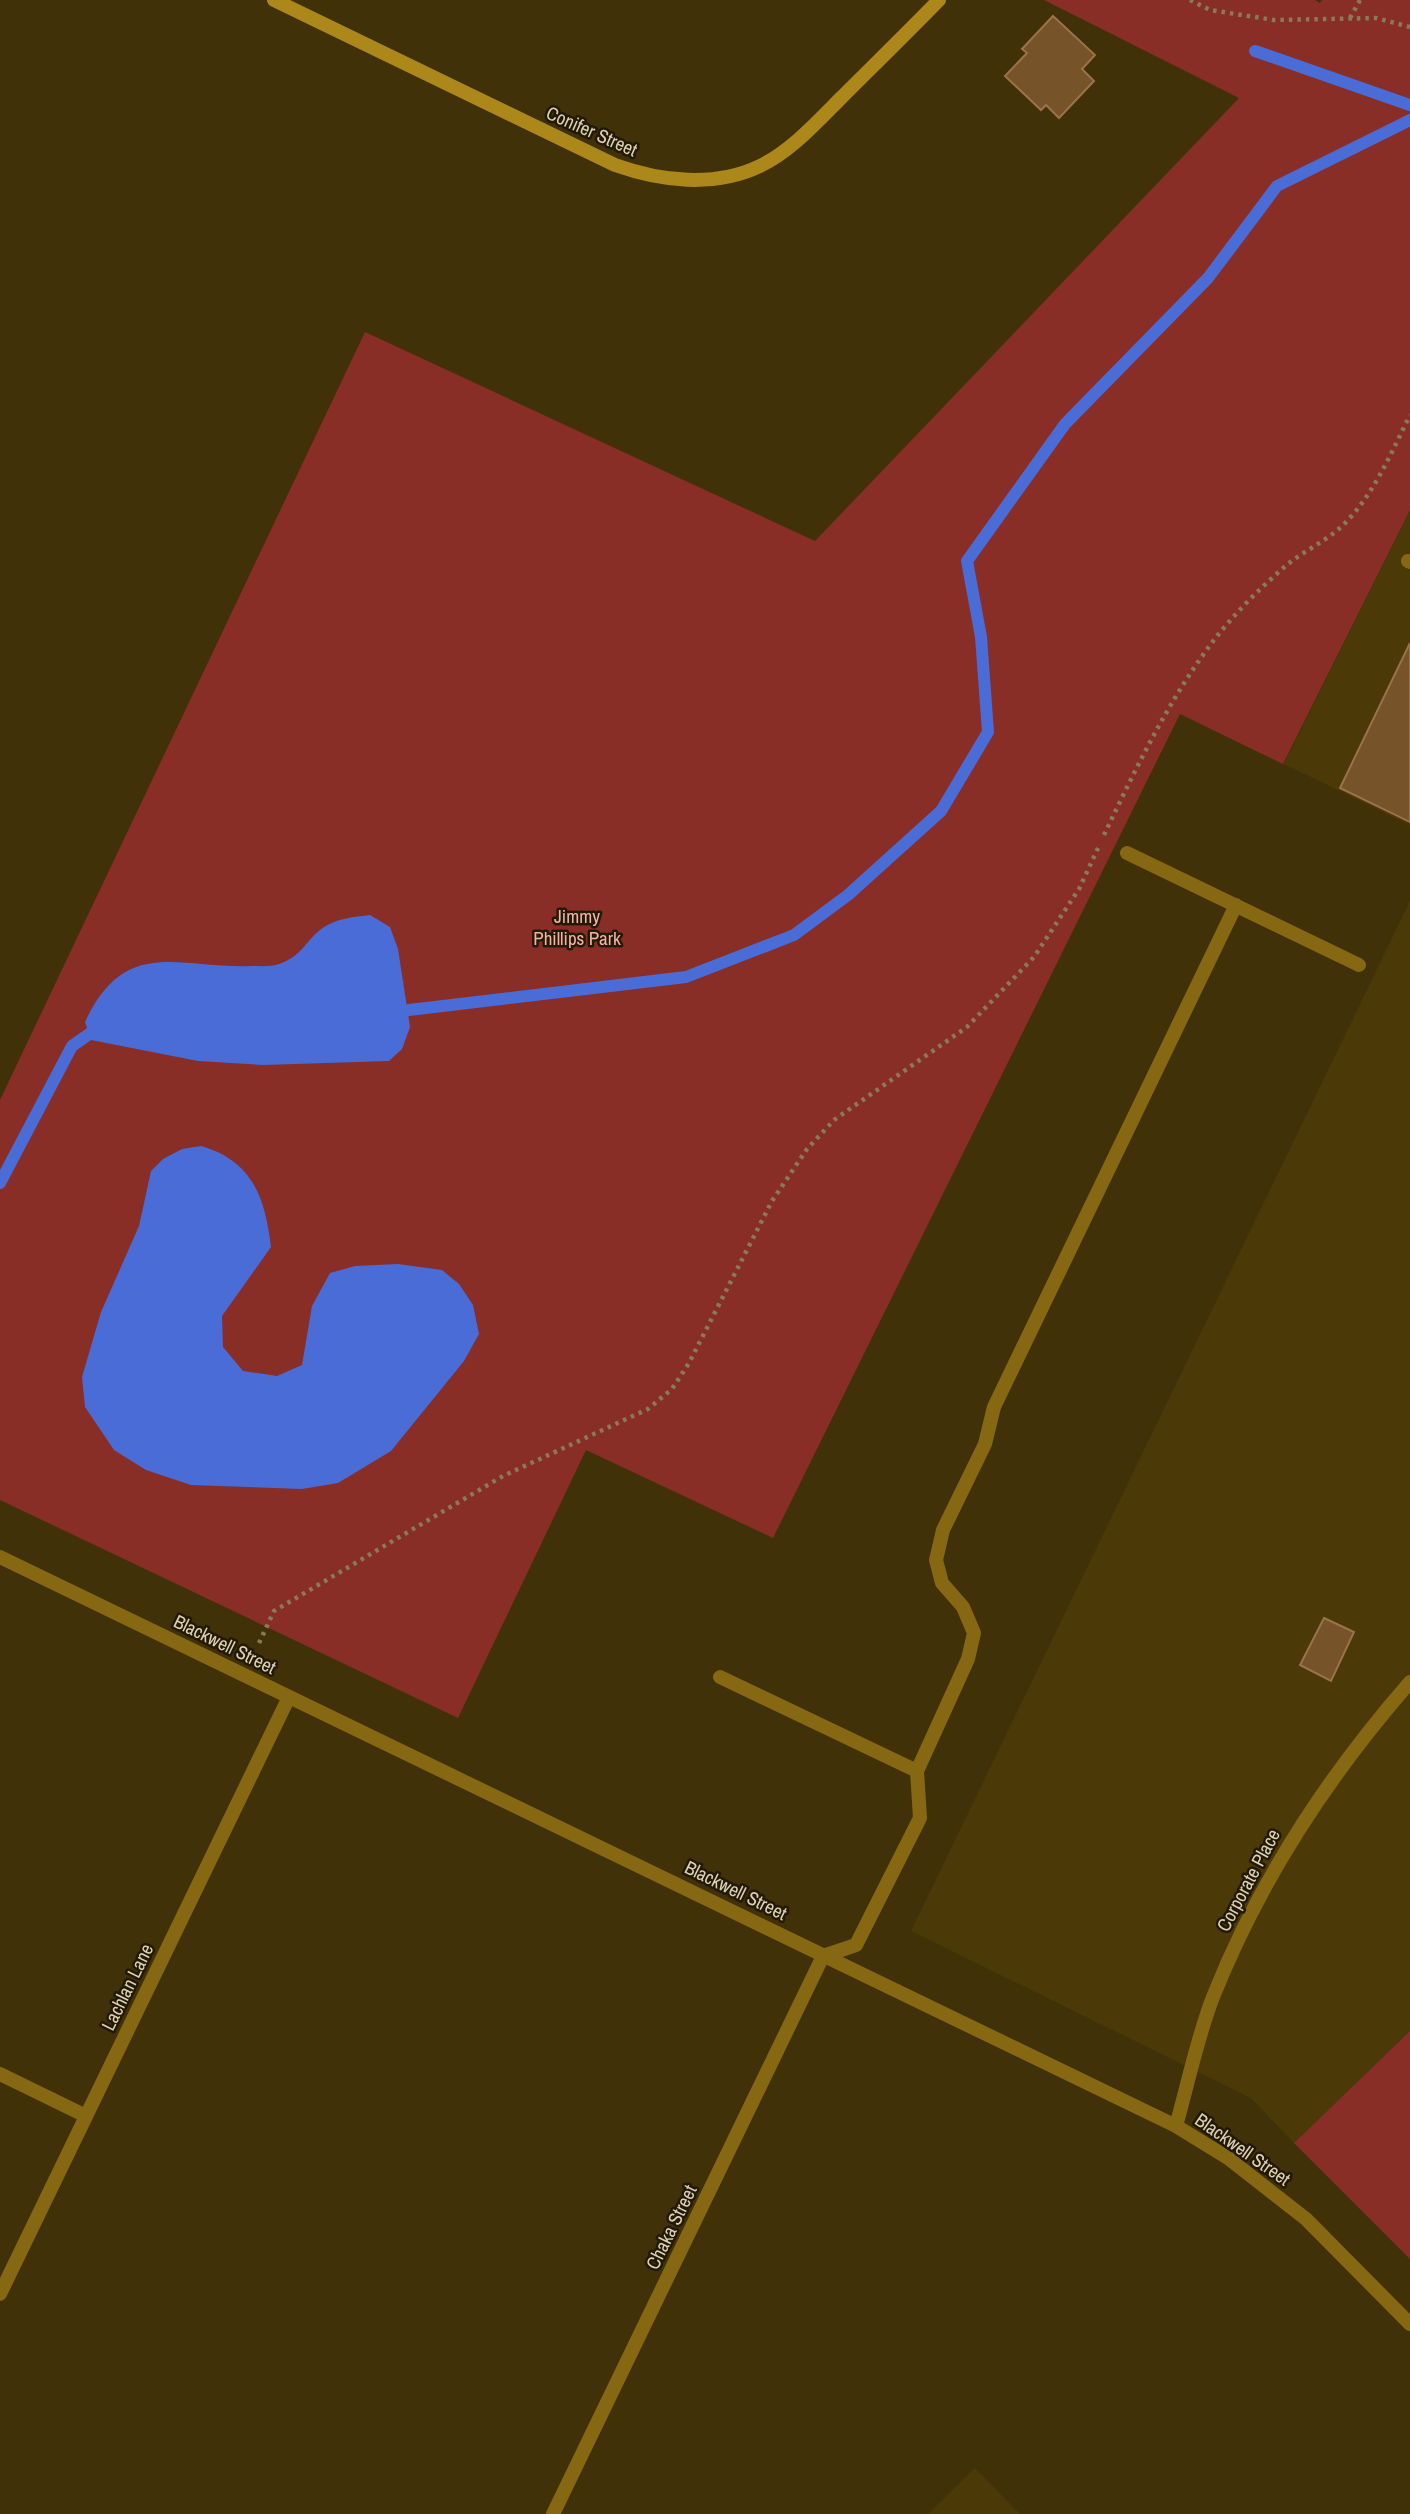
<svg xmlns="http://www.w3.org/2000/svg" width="1410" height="2514" font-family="'Archivo Narrow',sans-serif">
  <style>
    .built { fill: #4b3a08 }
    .green { fill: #892d27 }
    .water { fill: #4a6cd7 }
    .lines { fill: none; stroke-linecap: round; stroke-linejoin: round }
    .stream { stroke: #4a6cd7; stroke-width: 12 }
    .building { fill: #77532a; stroke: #9a734a; stroke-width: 2 }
    .path { stroke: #897b58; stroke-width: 4.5; stroke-dasharray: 3.5 5; stroke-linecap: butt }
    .lane { stroke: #866812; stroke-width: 14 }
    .street { stroke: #866812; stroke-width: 14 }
    .secondary { stroke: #ac8719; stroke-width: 14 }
    .labels { text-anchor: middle; stroke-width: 5; stroke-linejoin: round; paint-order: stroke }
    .street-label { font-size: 19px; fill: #dcd1b6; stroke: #231a05 }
    .park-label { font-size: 19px; fill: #f4b1a8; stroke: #231a05 }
  </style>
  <rect width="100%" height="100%" fill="#413108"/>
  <path class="built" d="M1410 510V825L1284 764Z
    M1410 901V2031L1294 2143 1251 2098 911 1931Z
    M975 2468 1020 2514H928Z"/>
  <path class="green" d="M1044 0H1315L1320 3 1322 0H1410V510L1283 764 1180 714 773 1538 586 1450 458 1718 0 1500V1100L365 332 815 541 1239 98Z
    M1410 2031V2259L1294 2143Z"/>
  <path class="water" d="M370 915 390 927 398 949 410 1027 402 1049 389 1061 263 1065 198 1061 91 1040 85 1022C125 935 180 969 252 966 260 966 271 967 279 964 303 956 307 938 324 927 339 918 353 917 370 915Z
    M201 1146C253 1161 265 1198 271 1247L222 1316 223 1347 243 1371 277 1376 302 1365 312 1306 330 1273 355 1266 398 1264 442 1270 459 1284 473 1305 479 1334 464 1361 391 1451 338 1483 302 1489 191 1485 146 1470 114 1450 85 1407 82 1377 101 1312 139 1226 151 1171 163 1159 182 1149Z"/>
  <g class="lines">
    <path class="stream" d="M1255 51 1410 105
      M392 1012 686 977 794 935 848 895 941 811 988 732 981 637 967 561 1065 424 1208 278 1277 186 1410 120
      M0 1183 72 1046 102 1025"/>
  </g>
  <path class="building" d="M1053 16 1095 55 1082 69 1094 81 1059 118 1046 105 1041 110 1005 76 1027 53 1022 49Z
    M1410 643V822L1340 788Z
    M1324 1618 1354 1632 1331 1681 1300 1665Z"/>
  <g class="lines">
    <path class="path" d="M1190 0 1210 10 1274 20 1376 18 1410 27
      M1350 18 1360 0
      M1104 835C1136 768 1169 699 1214 640 1235 613 1262 586 1288 564 1308 548 1331 539 1348 520 1376 490 1392 451 1410 415
      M259 1643 274 1611 503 1476 648 1409 672 1389 689 1363 772 1201 807 1149 834 1120 967 1027 1034 957 1079 889 1099 846"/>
    <path class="lane" d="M1408 561 1410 562
      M1127 853 1359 965
      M720 1677 917 1771
      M823 1956 856 1945 920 1818 917 1771 968 1659 974 1633 963 1607 942 1583 936 1560 943 1530 985 1444 994 1407 1236 905"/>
    <path class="street" d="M0 1557 1176 2126 1228 2158 1306 2219 1410 2324
      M0 2074 86 2116
      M1176 2126C1188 2084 1197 2038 1213 1997 1260 1879 1327 1777 1410 1682
      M0 2294 289 1697
      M553 2514 823 1956"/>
    <path class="secondary" d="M274 0 615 165C660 181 714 188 760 166 791 151 817 122 841 98 874 65 907 33 939 0"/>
  </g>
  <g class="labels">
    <g class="street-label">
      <text transform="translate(592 131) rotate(24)" y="7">Conifer Street</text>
      <text transform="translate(225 1644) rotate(26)" y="7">Blackwell Street</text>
      <text transform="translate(1248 1880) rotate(-62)" y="7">Corporate Place</text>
      <text transform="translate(736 1890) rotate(26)" y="7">Blackwell Street</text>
      <text transform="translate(127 1987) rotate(-64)" y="7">Lachlan Lane</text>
      <text transform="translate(1243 2149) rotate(35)" y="7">Blackwell Street</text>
      <text transform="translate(671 2227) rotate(-64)" y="7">Chaka Street</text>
    </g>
    <g class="park-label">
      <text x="577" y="923">Jimmy<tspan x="577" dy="22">Phillips Park</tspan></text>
    </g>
  </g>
</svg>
